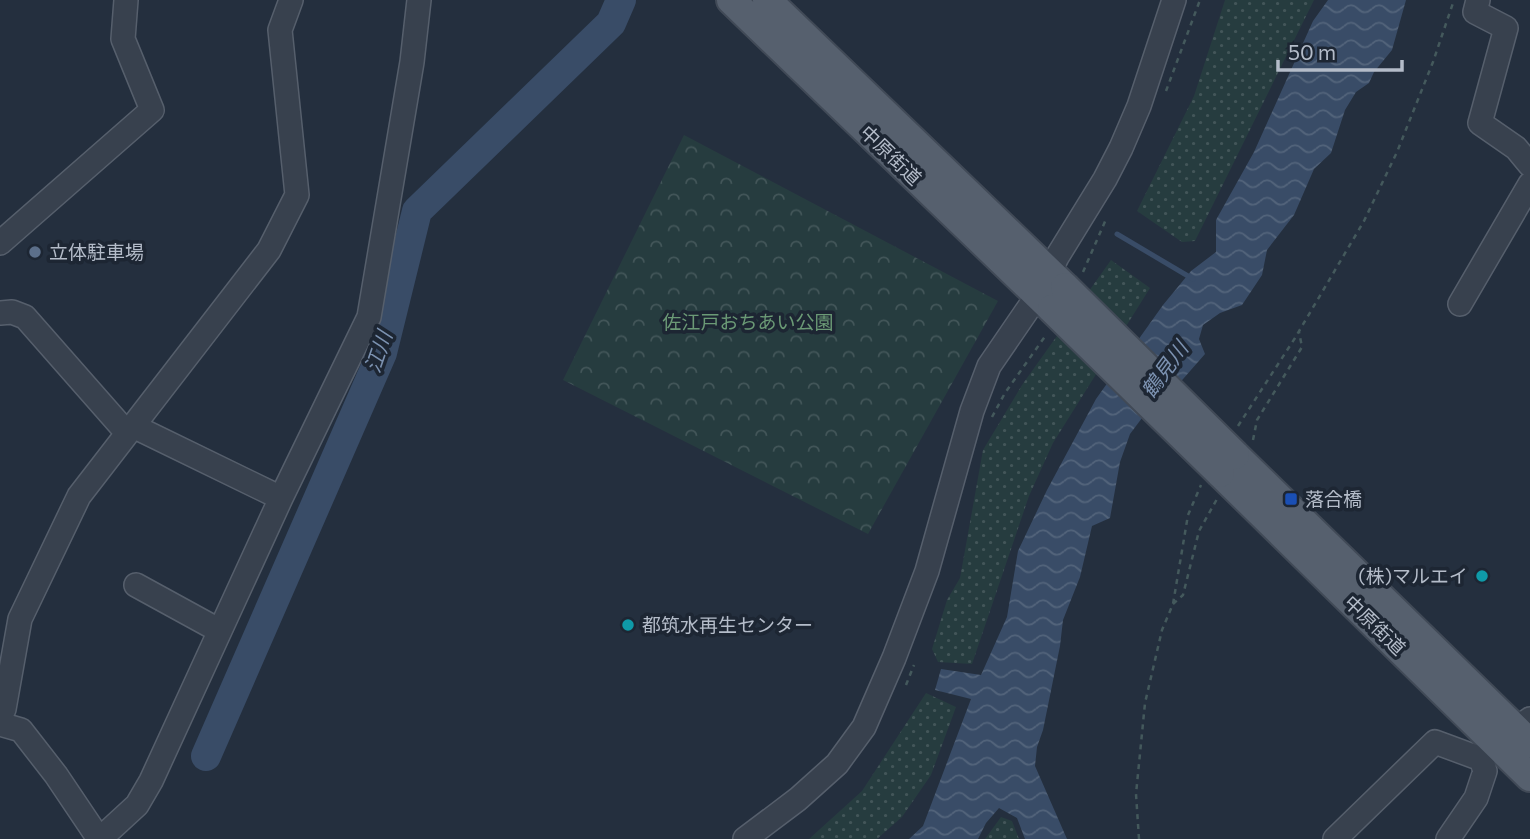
<svg xmlns="http://www.w3.org/2000/svg" width="1530" height="839" font-family="Commissioner,'Noto Sans JP',sans-serif">
  <style>
    .grass { fill: url(#grass-dots) }
    .forest { fill: url(#forest-crowns) }
    .water { fill: url(#water-waves) }
    .lines { fill: none; stroke-linecap: round; stroke-linejoin: round }
    .stream { stroke: #394c67; stroke-width: 5 }
    .river { stroke: #394c67; stroke-width: 30 }
    .minor-casing { stroke: #565f6c; stroke-width: 26 }
    .major-casing { stroke: #414a57; stroke-width: 32 }
    .path { stroke: #44595c; stroke-width: 2.5; stroke-dasharray: 5 5; stroke-linecap: butt }
    .minor { stroke: #38414e; stroke-width: 23 }
    .major { stroke: #56606e; stroke-width: 28 }
    .major-bridge-casing { stroke: #414a57; stroke-width: 32; stroke-linecap: butt }
    .major-bridge { stroke: #56606e; stroke-width: 28 }
    .service-dot { fill: #5c6f8a; stroke: #1d2633; stroke-width: 2.5 }
    .transit-dot { fill: #1a4fb4; stroke: #1d2633; stroke-width: 2.5 }
    .culture-dot { fill: #0f9aa8; stroke: #1d2633; stroke-width: 2.5 }
    .labels { text-anchor: middle; stroke-width: 7; stroke-linejoin: round; paint-order: stroke }
    .street-label { font-size: 19px; fill: #b4bcc9; stroke: #1d2633 }
    .poi-label { font-size: 19px; fill: #b4bcc9; stroke: #1d2633; text-anchor: start }
    .park-label { font-size: 19px; fill: #6b9a76; stroke: #1d2633 }
    .water-label { font-size: 21px; font-style: italic; fill: #7c92b1; stroke: #1d2633 }
  </style>
  <defs>
    <pattern id="grass-dots" width="8" height="8" patternUnits="userSpaceOnUse" patternTransform="scale(1.75)"><rect width="8" height="8" fill="#263c3f"/><path d="M2 2h.1M6 6h.1" fill="none" stroke="#435659" stroke-width="1.8" stroke-linecap="round"/></pattern>
    <pattern id="forest-crowns" width="20" height="18" patternUnits="userSpaceOnUse" patternTransform="scale(1.75)"><rect width="20" height="18" fill="#263c3f"/><path d="M2 6a3 3 0 1 1 6 0M12 15a3 3 0 1 1 6 0" fill="none" stroke="#435659"/></pattern>
    <pattern id="water-waves" width="16" height="10" patternUnits="userSpaceOnUse" patternTransform="scale(1.75)"><rect width="16" height="10" fill="#394c67"/><path d="M0 5q4-4 8 0t8 0" fill="none" stroke="#53647b"/></pattern>
  </defs>
  <rect width="100%" height="100%" fill="#242f3e"/>
  <path class="grass" d="M1225 0H1314L1195 241 1182 242 1137 211 1194 96Z
    M1111 260 1150 288 1053 443 1029 496 972 664 938 662 932 649 947 600 960 578 983 450 1022 385Z
    M926 693 956 707 931 775 902 817 877 839H809L862 791Z
    M1001 817 1012 821 1019 839H985Z"/>
  <path class="forest" d="M684 135 998 301 868 534 563 380Z"/>
  <path class="water" d="M1328 0H1406L1392 50 1374 72 1369 83 1356 92 1345 110 1331 153 1314 169 1294 215 1267 250 1262 275 1242 305 1220 313 1203 325 1199 339 1205 354 1162 403 1142 418 1130 434 1120 462 1110 518 1092 526 1080 577 1063 620 1060 646 1043 730 1037 747 1035 766 1067 839H1025L1017 818 999 808 986 823 978 839H909L923 826 971 699 935 690 941 669 981 675 1007 617 1018 551 1047 490 1096 399 1163 305 1191 271 1216 252V220L1254 152 1313 21Z"/>
  <g class="lines">
    <path class="stream" d="M1117 234 1193 279"/>
    <path class="river" d="M206 756 382 353 417 211 611 23 621 0"/>
    <defs>
      <path id="minor" d="M1478 0 1475 12 1506 28 1480 123 1516 148 1530 165
        M0 243 152 110 123 39 126 0
        M1460 304 1530 184
        M0 313 12 312 25 317 127 433
        M133 426 281 498
        M136 585 220 631
        M0 717 4 709 20 619 79 496 269 250 297 195 280 30 291 0
        M0 724 21 730 56 775 99 839
        M100 839 137 805 151 781 281 498 369 317 412 62 419 0
        M745 839 798 799 837 764 864 727 894 658 927 571 972 411 989 366 1037 296 1057 257 1105 179 1121 148 1139 106 1174 0
        M1335 839 1435 742 1481 759
        M1448 839 1476 798 1485 771 1481 759 1495 744 1530 719"/>
      <path id="major" d="M731 0 1052 309
        M767 0 1065 287
        M1235 455 1530 743
        M1220 473 1530 777"/>
    </defs>
    <use href="#minor" class="minor-casing"/>
    <use href="#major" class="major-casing"/>
    <path class="path" d="M1166 91 1200 0
      M1083 272 1107 217
      M992 417 1005 393 1046 335
      M1238 426 1295 338 1364 221 1397 152 1433 62 1454 0
      M1253 440 1257 420 1302 347 1299 332
      M1173 604 1183 595 1199 531 1217 499
      M906 685 914 665
      M1139 839 1136 794 1145 703 1162 630 1173 604 1188 515 1201 485"/>
    <use href="#minor" class="minor"/>
    <use href="#major" class="major"/>
    <defs>
      <path id="major-bridge" d="M1065 287 1235 455
        M1052 309 1220 473"/>
    </defs>
    <use href="#major-bridge" class="major-bridge-casing"/>
    <use href="#major-bridge" class="major-bridge"/>
  </g>
  <circle class="service-dot" cx="35" cy="252" r="7"/>
  <rect class="transit-dot" x="1284" y="492" width="14" height="14" rx="3.5"/>
  <g class="culture-dot">
    <circle cx="1482" cy="576" r="7"/>
    <circle cx="628" cy="625" r="7"/>
  </g>
  <g class="labels">
    <g class="street-label">
      <text transform="translate(891 155) rotate(44)" y="7">中原街道</text>
      <text transform="translate(1375 625) rotate(44)" y="7">中原街道</text>
    </g>
    <g class="poi-label">
      <text x="49" y="259">立体駐車場</text>
      <text x="1305" y="506">落合橋</text>
      <text x="1468" y="583" text-anchor="end">(株)マルエイ</text>
      <text x="642" y="632">都筑水再生センター</text>
    </g>
    <g class="park-label">
      <text x="748" y="329">佐江戸おちあい公園</text>
    </g>
    <g class="water-label">
      <text transform="translate(379 352) rotate(-71)" y="7">江川</text>
      <text transform="translate(1165 370) rotate(-54)" y="7">鶴見川</text>
    </g>
  </g>
  <path d="M1278 60v10h124v-10" fill="none" stroke="#b4bcc9" stroke-width="3.5"/>
  <text x="1288" y="60" font-size="21" fill="#b4bcc9" stroke="#1d2633" stroke-width="5" paint-order="stroke">50 m</text>
</svg>
